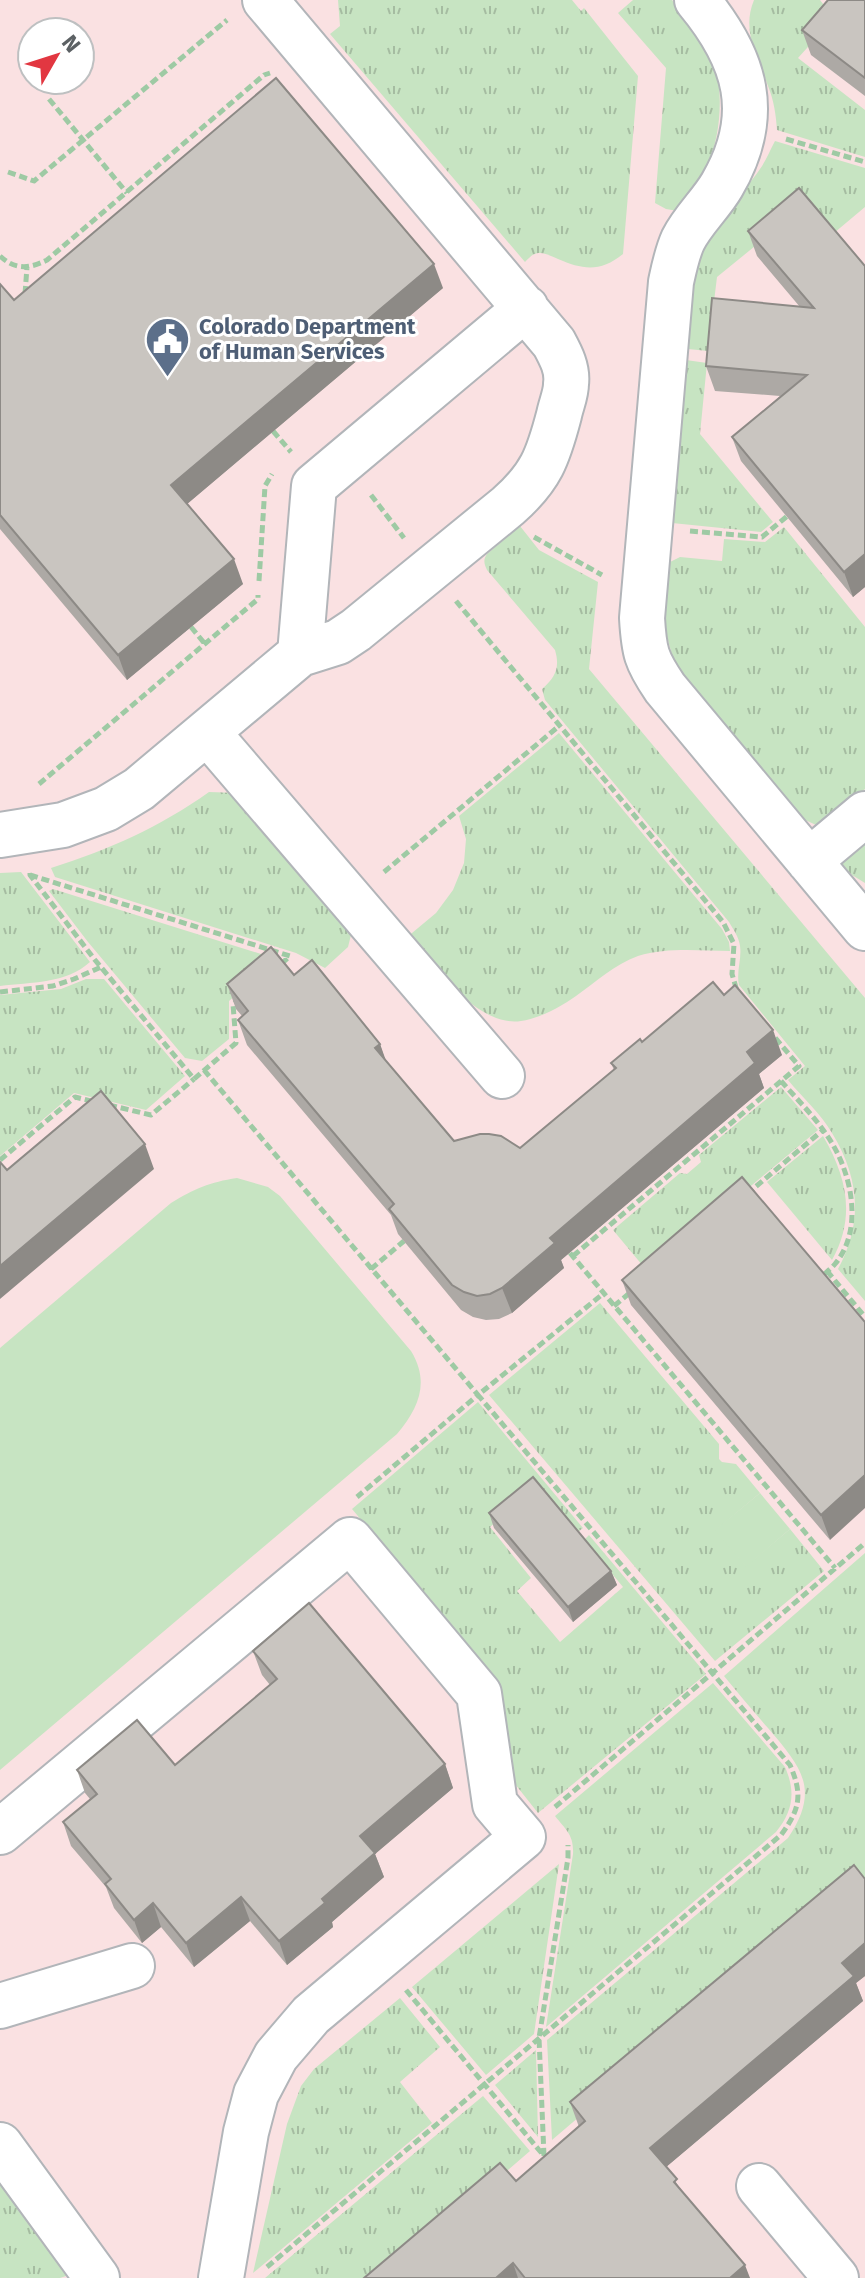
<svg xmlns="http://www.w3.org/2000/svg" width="865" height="2278" font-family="'Fira Sans',sans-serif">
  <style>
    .medical { fill: #fae1e2; fill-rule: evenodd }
    .grass { fill: url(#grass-tufts) }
    .green { fill: #c7e4c2 }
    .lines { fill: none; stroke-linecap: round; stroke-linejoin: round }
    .minor-casing { stroke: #b2b5b9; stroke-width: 48 }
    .path { stroke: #9ecaa4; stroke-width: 5; stroke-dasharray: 8 4; stroke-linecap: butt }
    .minor { stroke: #fff; stroke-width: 44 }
    .wall { fill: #ada9a5 }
    .shaded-wall { fill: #8d8a86 }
    .building { fill: #c9c5c0; stroke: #8d8a86; stroke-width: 2 }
    .labels { text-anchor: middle; stroke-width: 6; stroke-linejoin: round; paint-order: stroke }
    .service-label { font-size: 22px; font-weight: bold; fill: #4e5e75; stroke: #fff; text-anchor: start }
  </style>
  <defs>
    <pattern id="grass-tufts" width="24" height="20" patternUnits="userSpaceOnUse" patternTransform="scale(2)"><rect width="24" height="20" fill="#c7e4c2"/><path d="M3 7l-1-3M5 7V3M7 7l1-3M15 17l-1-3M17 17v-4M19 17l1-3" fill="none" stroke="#a5bca1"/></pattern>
  </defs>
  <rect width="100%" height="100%" fill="#eeeae4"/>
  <path class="medical" d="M0 0H865V2278H0ZM32 32H80V80H32Z"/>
  <path class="grass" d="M338 0H572L581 11 584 8 638 76 623 254C601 272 583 270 558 259 553 257 546 253 540 253 534 252 529 258 525 262L330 34 340 26Z
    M633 0H672C685 16 700 31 709 49 725 80 722 133 708 164 700 180 689 195 678 211L666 209 655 203 666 68 618 13Z
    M754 0H820L834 18 798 58 865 110V157L777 130C776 115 774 101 768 86 758 57 741 31 754 0Z
    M775 141 865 168V207L834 233 808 203 717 277 708 351 688 349C690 321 688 289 696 262 706 228 740 198 760 169 766 161 770 150 775 141Z
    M686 360 707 363 700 434 773 522 761 532 672 523Z
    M520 526 539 550 598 582 589 669 865 998V1301L838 1269C863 1223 860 1179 832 1133 821 1114 802 1097 788 1080L805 1066 739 985C736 972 742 959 740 946 739 937 733 929 729 922L545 700 542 689C556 677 560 667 555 650L487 570C484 563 483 560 487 554Z
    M784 527 865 627V789L826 821 816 825 801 818 675 666 665 629 668 569 670 562 680 557 722 561 724 539 765 542Z
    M559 733 722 929 729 942 730 951C700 951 668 947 638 956 615 964 596 982 576 996 560 1007 541 1018 521 1021 479 1028 432 965 406 938L436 913 453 890 464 863 466 839 459 816Z
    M209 792 239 793 353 927 348 947 325 968 296 953 55 877 51 868C108 850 160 827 209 792Z
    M865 834V883L852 875 837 858Z
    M21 872 90 962C66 984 31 982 0 986V873Z
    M53 889 277 959 229 1001V1039L202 1061 185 1058 88 942 49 891Z
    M86 979H104L185 1076 146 1110 74 1093 0 1156V995L61 989Z
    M781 1087 818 1130 648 1272 613 1230 680 1173 687 1174 701 1162 699 1155Z
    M823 1136C847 1177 856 1217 832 1260L767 1182Z
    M600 1303 719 1444V1459L722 1462 736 1464 760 1493 716 1530 746 1566 790 1529 824 1571 715 1661 489 1395Z
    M478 1402 583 1528 578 1532 540 1485 490 1527 531 1578 517 1591 560 1642 623 1587 584 1540 589 1535 706 1674 538 1813 515 1784 498 1683 352 1509Z
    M865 1553V1882L860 1877 552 2140 547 2040 788 1838C821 1789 801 1767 768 1728 753 1711 738 1693 724 1676Z
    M713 1683 785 1767C796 1792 793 1811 776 1832L546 2027 573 1854C574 1835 566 1830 555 1816Z
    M559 1864 534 2034 486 2075 412 1987Z
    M400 1998 440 2047 400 2082 432 2123 253 2273 287 2124 301 2086 314 2069Z
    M536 2050 538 2137 495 2085Z
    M483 2096 530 2151 383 2278H265Z
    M0 2181 69 2275 60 2278H0Z"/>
  <path class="green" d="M237 1178 268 1187 280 1196 411 1351C430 1382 419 1408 397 1434L0 1770V1348L171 1203C194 1189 210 1182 237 1178Z
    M760 1493 790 1529 746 1567 715 1530Z"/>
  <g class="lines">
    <defs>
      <path id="minor" d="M697 0C746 59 763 115 722 185 711 204 693 220 683 240 677 253 674 268 671 282L642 618C644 652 646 660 665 688L865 928
        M300 654 314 486 526 308
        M207 732 502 1076
        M0 835 63 825 106 809 139 789 300 654 338 642 356 630 508 506C541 477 548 457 559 415 561 405 566 394 566 384 568 369 561 356 554 343L265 0
        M809 861 865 814
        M0 1832 350 1540 479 1694 495 1804 523 1837 311 2015 276 2056 256 2094 246 2132 221 2278
        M0 2006 132 1966
        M0 2145 97 2278
        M759 2186 836 2278"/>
    </defs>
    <use href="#minor" class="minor-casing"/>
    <path class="path" d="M49 99 127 193
      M786 139 865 162
      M8 172 34 181 227 20
      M0 256C15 270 29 269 47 260L264 75 270 73
      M25 294 27 267
      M273 431 291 452
      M371 495 404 538
      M690 531 762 537 791 513
      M534 537 602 575
      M259 581 265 486 272 474
      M456 601 723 922 734 944 732 974 737 991
      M191 627 205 644
      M39 784 258 599V595
      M384 872 559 726
      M30 873V875L95 960 194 1079 236 1043 233 1004 239 999
      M30 875 290 956 280 965
      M0 992 53 986 74 979 101 967
      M204 1070 478 1395 357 1497
      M781 1081C796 1098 813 1115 826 1134 851 1169 865 1228 835 1264 831 1269 825 1273 821 1277
      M109 1105 151 1115 194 1079
      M0 1160 75 1097 95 1102
      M747 1194 823 1130
      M570 1253 835 1568
      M573 1256 799 1066 771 1033
      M371 1269 404 1241
      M827 1271 865 1317
      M614 1306 632 1291
      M555 1807 865 1543
      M406 1990 544 2156 539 2038 568 1858V1845
      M267 2267 781 1835C800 1809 803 1795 790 1765L478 1395 604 1293"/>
    <use href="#minor" class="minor"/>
  </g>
  <path class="wall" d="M865 0V96L811 55 802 30Z
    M748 231 865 266V587L853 597 741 461 732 437 780 396 715 391 706 366 800 307 757 256Z
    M0 284 14 300 443 288 187 504 243 584 127 680 0 529Z
    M294 975 380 1044 385 1060 454 1141 520 1148 614 1070 611 1063 642 1042 724 995 782 1055 759 1074 764 1088 561 1260 564 1268 512 1313 499 1319 486 1320 473 1317 461 1310 398 1234 391 1215 247 1045 238 1020 242 1016 236 1009 227 984Z
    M742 1177 830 1540 631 1305 622 1280Z
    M489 1513 611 1571 617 1585 573 1622 494 1528Z
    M253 1651 445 1764 453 1788 375 1854 384 1877 332 1922 333 1927 287 1965 250 1921 194 1967 161 1927 142 1943 114 1908 106 1887 71 1846 63 1822 90 1799 85 1793 77 1770 175 1765 270 1685 262 1675Z
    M865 1879V1976L856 1983 863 2001 666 2167 681 2190 750 2278H364L516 2181 579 2127 570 2102Z"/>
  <path class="shaded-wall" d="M434 264 443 288 180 510 171 485Z
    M865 554V587L853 597 844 572Z
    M234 559 243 584 127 680 118 655Z
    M773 1030 782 1055 759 1074 764 1088 561 1260 564 1268 512 1313 502 1288 550 1238 747 1052Z
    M380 1044 389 1069 375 1048Z
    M145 1144 154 1169 0 1299V1266Z
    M865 1475V1508L830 1540 821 1515Z
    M611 1571 617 1585 573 1622 568 1607Z
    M445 1764 453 1788 375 1854 384 1877 332 1922 333 1927 287 1965 279 1941 322 1899 360 1836Z
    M241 1897 250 1921 194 1967 186 1943Z
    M153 1903 161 1927 142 1943 134 1920Z
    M865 1943V1976L856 1983 863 2001 659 2173 650 2148 842 1963Z
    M513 2263 518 2278H496Z
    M745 2265 750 2278H730Z"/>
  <path class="building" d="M828 0H865V78L802 30Z
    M276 78 434 264 171 485 234 559 118 655 0 515V284L14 300Z
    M799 188 865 266V554L844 572 732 437 807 375 706 366 712 298 814 308 748 231Z
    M271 947 294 975 312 960 380 1044 375 1048 454 1141 480 1134H489L501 1136 520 1148 616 1068 611 1063 640 1039 642 1042 713 982 724 995 735 985 773 1030 747 1052 755 1063 550 1238 555 1243 502 1288 490 1294 477 1296 464 1292 452 1285 389 1209 394 1204 238 1020 248 1011 227 984Z
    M101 1091 145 1144 0 1266V1162L7 1170Z
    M742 1177 865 1322V1475L821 1515 622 1280Z
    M533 1477 611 1571 568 1607 489 1513Z
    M309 1603 445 1764 360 1836 375 1853 322 1899 325 1903 279 1941 241 1897 186 1943 153 1903 134 1920 105 1884 111 1879 63 1822 97 1794 77 1770 137 1720 175 1765 277 1679 253 1651Z
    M854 1865 865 1879V1943L842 1963 854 1976 650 2148 677 2179 674 2182 745 2265 730 2278H525L513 2263 496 2278H364L500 2163 516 2181 585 2121 570 2102Z"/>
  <defs>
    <symbol id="civic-pin" viewBox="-11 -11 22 30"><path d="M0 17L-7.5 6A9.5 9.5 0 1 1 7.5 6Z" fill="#5c6f8a" stroke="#fff"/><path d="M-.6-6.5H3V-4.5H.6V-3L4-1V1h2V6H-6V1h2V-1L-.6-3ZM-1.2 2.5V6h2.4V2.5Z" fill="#fff"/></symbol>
  </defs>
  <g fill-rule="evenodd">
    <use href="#civic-pin" x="142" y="314" width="51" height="69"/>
  </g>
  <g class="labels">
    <g class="service-label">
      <text x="199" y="334">Colorado Department<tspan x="199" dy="25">of Human Services</tspan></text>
    </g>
  </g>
  <g transform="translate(56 56) rotate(51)"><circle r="38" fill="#ffffff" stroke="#bec0c1" stroke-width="2"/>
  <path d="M0-6L14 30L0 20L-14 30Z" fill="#e23741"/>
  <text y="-12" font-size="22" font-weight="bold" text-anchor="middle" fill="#5c6164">N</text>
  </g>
</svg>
